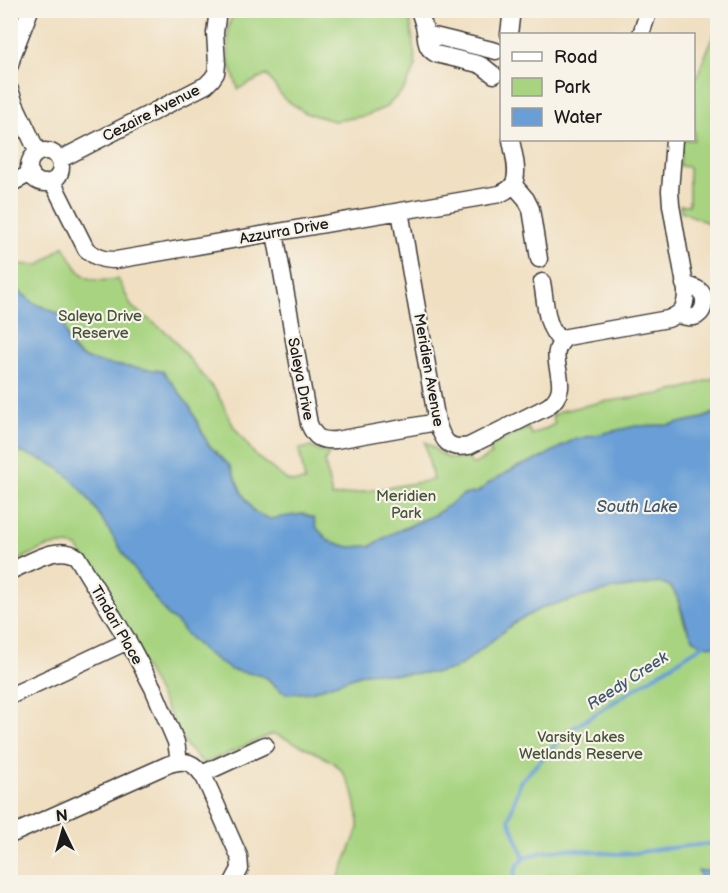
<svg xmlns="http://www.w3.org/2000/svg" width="728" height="893" font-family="'Balsamiq Sans',sans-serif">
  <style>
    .green { fill: #a8d481; stroke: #62784e; stroke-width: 1.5 }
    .water { fill: #699fd6; stroke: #425e79; stroke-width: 1.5 }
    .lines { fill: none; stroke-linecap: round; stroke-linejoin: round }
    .stream { stroke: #699fd6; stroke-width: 4 }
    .minor-casing { stroke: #3c3935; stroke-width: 19 }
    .minor { stroke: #fff; stroke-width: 16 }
    .labels { text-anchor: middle; stroke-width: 4.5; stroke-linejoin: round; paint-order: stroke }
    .street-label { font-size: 15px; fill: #1c1c1c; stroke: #f7f3e8 }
    .park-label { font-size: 15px; fill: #46533a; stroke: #f7f3e8 }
    .water-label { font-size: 16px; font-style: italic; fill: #3f5770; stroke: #f7f3e8 }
  </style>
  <rect width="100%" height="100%" fill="#f7f3e8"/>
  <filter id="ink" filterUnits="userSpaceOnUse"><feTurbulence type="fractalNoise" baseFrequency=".0167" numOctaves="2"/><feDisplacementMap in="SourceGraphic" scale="12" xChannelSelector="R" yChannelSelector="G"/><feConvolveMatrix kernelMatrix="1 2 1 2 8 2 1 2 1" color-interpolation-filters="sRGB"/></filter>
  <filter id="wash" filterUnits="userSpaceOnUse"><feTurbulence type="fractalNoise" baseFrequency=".008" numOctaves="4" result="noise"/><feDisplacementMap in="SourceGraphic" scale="24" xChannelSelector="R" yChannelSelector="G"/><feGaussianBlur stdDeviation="1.35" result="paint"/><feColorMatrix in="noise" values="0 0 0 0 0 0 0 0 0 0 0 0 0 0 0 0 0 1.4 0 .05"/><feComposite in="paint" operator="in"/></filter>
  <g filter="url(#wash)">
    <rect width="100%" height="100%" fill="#f0dfc1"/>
    <path class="green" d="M401 10 405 19H410L416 66 404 89 386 107 365 116 334 121 306 113 283 98 267 75 238 89 229 61 228 29 233 11Z
      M717 27V227L681 211 680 205H689V167L680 166 682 140H694V83Z
      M64 246C80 274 82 285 118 279L132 307 170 335 217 393 234 427 256 456 287 480 293 482 305 481 299 449 311 447 322 452 332 451 326 458 325 463 332 497 433 480 425 442C443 452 443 464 468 457L472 465 492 455 488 447 528 428 532 435 555 424 552 416 561 411 602 402 660 394 685 388 717 377V412L703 418 669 425 636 426 573 440 541 458 517 467 490 482 478 492 463 495 436 514 391 534 371 546 349 547 329 541 303 514 270 519 254 512 242 493 230 466 208 444 190 407 79 355C66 341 64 334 64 316L34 303 18 290 11 291V264L40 265Z
      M11 449C26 455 44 458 58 468 88 488 104 523 123 553 138 575 153 596 169 617L177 622 184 632 205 652 231 670 259 675 267 678 274 686 311 692 365 673 376 672 387 674 437 673 453 669 461 665 517 621 544 607 613 589 661 583C680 585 679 613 686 627 690 634 698 640 703 645H717V882H337L358 829V815L353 791 342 771 333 762 309 749 277 735 272 734 204 764 188 748 183 740 94 571 77 547C51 540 34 553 11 564Z"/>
    <path class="water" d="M18 290 34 303 64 316C64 330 66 346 78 355 92 365 144 368 163 371L190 407 208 444 230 466 242 493 254 512 270 519 303 514 314 518 316 527 329 541 349 547 371 546 391 534 436 514 463 495 478 492 490 482 517 467 541 458 573 440 636 426 669 425 703 418 717 412V645C674 654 691 586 661 583L613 589 544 607 517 621 461 665 453 669 437 673 387 674 376 672 365 673 311 692 289 694 281 691 267 678 259 675 231 670 205 652 184 632 177 622 169 617C151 594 134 570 118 545 101 518 85 487 58 468 44 458 26 455 11 449L10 291Z
      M698 871H717V882H703Z"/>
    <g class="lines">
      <path class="stream" d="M524 858 509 819 520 782 570 730 703 645
        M515 882 514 875 517 866 524 858 542 852 567 849 616 854 636 853 658 849 718 843"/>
    </g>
  </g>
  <g filter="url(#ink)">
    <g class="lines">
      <defs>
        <path id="minor" d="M419 10C421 17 424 24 425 31 427 42 425 48 436 54L478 64 484 67 494 75
          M426 34 496 51
          M509 34 512 10
          M641 34 649 10
          M10 65 13 54 30 10
          M10 90 15 104 38 153
          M29 167a16 16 0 1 1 32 0a16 16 0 1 1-32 0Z
          M59 160 206 85 212 79 216 73 217 64 215 33 218 10
          M52 181 86 249C96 258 103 260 116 260L500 194C504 192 510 189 513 185 520 173 513 152 511 140
          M10 184 31 173
          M513 184 526 199 531 209 539 259
          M400 211 437 422C443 441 448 450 469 446L547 407C579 385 539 357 567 337L668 319C683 313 686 307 686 291L671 205 670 191 674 140
          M275 233 309 424C315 438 320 441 336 440L437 422
          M542 282C546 303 545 327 561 341
          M677 315C683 316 691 319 697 316 705 311 707 296 699 290 695 287 689 286 684 284
          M10 571C30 563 58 543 77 557L128 641 153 688 176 742 179 761
          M10 696 128 641
          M202 774 265 745
          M10 835 167 765C185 758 195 762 205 779L239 856 240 869 233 882"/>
      </defs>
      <use href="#minor" class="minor-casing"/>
      <use href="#minor" class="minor"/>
    </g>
  </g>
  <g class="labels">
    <g class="street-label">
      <text transform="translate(151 113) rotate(-27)" y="5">Cezaire Avenue</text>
      <text transform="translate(284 231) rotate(-10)" y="5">Azzurra Drive</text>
      <text transform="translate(429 370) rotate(80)" y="5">Meridien Avenue</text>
      <text transform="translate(301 379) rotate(79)" y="5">Saleya Drive</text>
      <text transform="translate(117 625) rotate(60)" y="5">Tindari Place</text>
    </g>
    <g class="park-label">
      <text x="100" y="321">Saleya Drive<tspan x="100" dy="17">Reserve</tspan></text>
      <text x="406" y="501">Meridien<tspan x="406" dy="17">Park</tspan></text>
      <text x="581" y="742">Varsity Lakes<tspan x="581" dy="17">Wetlands Reserve</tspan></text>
    </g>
    <g class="water-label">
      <text x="637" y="512">South Lake</text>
      <text transform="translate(627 680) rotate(-33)" y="6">Reedy Creek</text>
    </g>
  </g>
  <rect width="728" height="893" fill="none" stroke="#f7f3e8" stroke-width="36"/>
  <rect x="500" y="33" width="195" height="108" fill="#f7f3e8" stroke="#9f9d96" stroke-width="1.5"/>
  <rect x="512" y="52" width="30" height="9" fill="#ffffff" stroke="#9f9d96" stroke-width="1.5"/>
  <text x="554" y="63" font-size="18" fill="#1c1c1c">Road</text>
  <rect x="512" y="78" width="30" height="18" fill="#a8d481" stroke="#9f9d96" stroke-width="1.5"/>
  <text x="554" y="93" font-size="18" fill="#1c1c1c">Park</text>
  <rect x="512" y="108" width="30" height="18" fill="#699fd6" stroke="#9f9d96" stroke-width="1.5"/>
  <text x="554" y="123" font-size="18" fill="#1c1c1c">Water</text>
  <g transform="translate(63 830) rotate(355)" stroke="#f7f3e8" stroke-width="4.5" paint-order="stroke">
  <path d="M0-4.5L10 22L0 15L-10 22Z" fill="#1c1c1c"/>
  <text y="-9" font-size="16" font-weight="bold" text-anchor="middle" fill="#1c1c1c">N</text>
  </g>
</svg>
